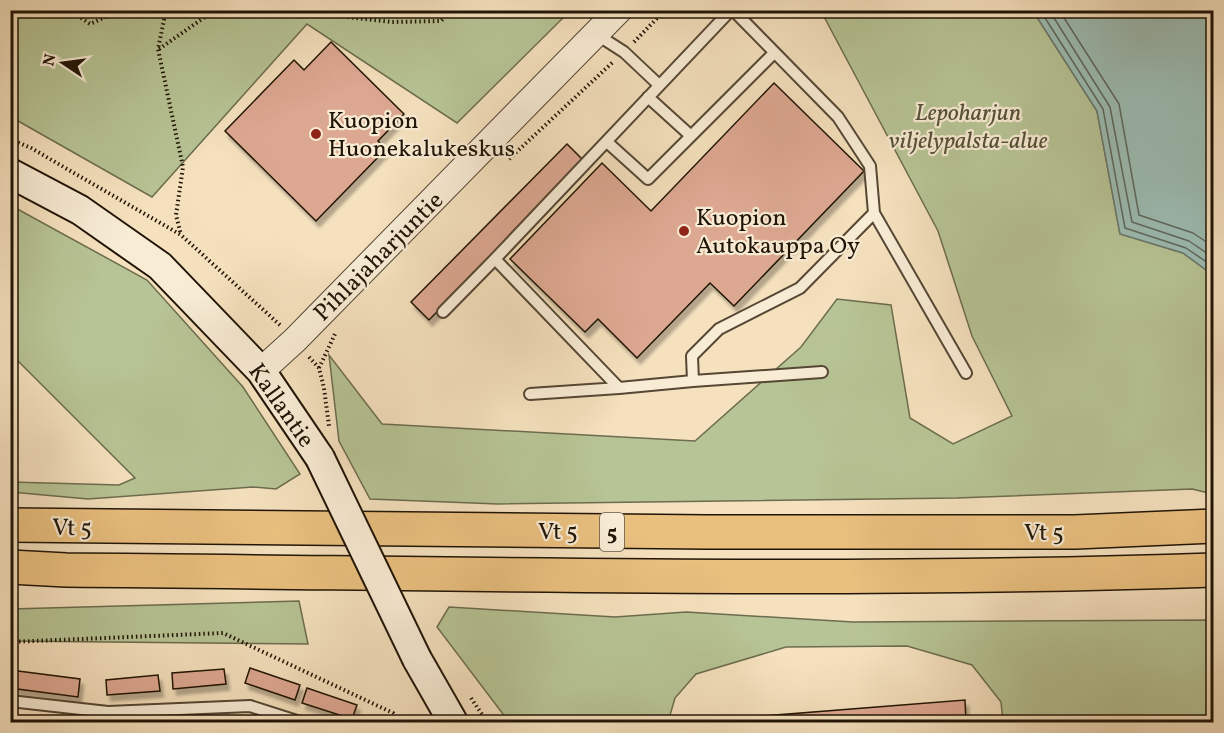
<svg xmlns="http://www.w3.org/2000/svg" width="1224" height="733" font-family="Vollkorn,serif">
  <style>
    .green { fill: #b7c495; stroke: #6c6c4e; stroke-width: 1.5 }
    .water { fill: #9cbdb4; stroke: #6a796e; stroke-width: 1.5 }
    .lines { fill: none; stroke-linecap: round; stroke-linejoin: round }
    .shore { stroke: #5e685d; stroke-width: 1.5 }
    .building { fill: #dda892; stroke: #201406; stroke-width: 1.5; filter: url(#shadow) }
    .service-casing { stroke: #554734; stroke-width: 14 }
    .tertiary-casing { stroke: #554734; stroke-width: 28 }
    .secondary-casing { stroke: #201406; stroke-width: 32 }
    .motorway-casing { stroke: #201406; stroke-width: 36 }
    .path { stroke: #201406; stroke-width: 4; stroke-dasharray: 1.5 3; stroke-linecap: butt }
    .service { stroke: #f8ecd5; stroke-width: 10 }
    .tertiary { stroke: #f8ecd5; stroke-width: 26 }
    .secondary { stroke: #f8ecd5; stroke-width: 28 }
    .motorway { stroke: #eac07f; stroke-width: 33 }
    .secondary-bridge-casing { stroke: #201406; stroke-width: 32; stroke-linecap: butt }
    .secondary-bridge { stroke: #f8ecd5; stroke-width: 28 }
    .poi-dot { fill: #8f2418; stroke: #f8ecd5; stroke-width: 2 }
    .labels { text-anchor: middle; stroke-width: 4.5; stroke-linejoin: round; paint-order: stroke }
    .shield { fill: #f8ecd5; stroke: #615544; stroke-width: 1.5 }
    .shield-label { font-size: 22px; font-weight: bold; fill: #201406 }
    .park-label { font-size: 24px; font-style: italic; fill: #555238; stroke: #f8ecd5 }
    .poi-label { font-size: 24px; fill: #201406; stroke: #f8ecd5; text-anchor: start }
    .street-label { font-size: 24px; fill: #201406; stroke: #f8ecd5 }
  </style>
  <defs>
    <filter id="shadow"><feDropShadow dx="3.5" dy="6" stdDeviation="1.5" flood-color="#0004"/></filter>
  </defs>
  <rect width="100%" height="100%" fill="#f5e1be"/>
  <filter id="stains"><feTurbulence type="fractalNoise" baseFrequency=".00333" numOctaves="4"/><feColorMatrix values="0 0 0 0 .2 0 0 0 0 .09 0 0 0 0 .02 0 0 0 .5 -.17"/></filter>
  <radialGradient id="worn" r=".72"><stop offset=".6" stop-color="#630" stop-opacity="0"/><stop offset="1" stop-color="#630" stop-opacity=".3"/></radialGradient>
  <path class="green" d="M49 10H570V11L457 123 307 24 152 197 11 117V11H29L30 14 49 12Z
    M821 11H1033L1097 111 1120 234 1183 253 1213 275V494L1192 489 957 498 498 504 370 499 339 441 329 355 382 424 695 441 801 347 837 299 891 305 910 418 953 444 1012 416 972 336 938 231Z
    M10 205 147 280 243 387 300 474 276 489 253 487 88 499 11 492V482L119 485 135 478 11 354Z
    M299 601 308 644 11 641V609Z
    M449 607 615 617 686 612 853 622 1213 620V722H1003L1001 702 972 665 907 646 786 647 696 674 675 698 668 722H509L437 627Z"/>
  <path class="water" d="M1033 11H1213V275L1183 253 1120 234 1097 111Z"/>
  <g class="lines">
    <path class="shore" d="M1040 10 1103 109 1125 228 1186 248 1214 267
      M1049 10 1110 107 1132 222 1189 241 1214 258
      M1059 10 1119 104 1139 215 1193 233 1214 247"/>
  </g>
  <path class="building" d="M331 42 404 114 378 141 386 149 316 221 225 131 294 60 304 70Z
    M774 83 864 171 734 306 710 283 637 358 598 319 585 332 510 259 602 163 651 211Z
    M567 144 585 162 429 320 411 302Z
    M250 668 300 685 295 700 245 683Z
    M224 669 226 684 173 689 172 673Z
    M10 670 80 679 78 697 10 688Z
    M158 675 160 691 107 695 106 680Z
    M307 688 357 705 352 719 302 703Z
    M965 700 966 722H764L763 716Z"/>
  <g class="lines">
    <defs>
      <path id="service" d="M731 10 495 259 619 388 693 381 692 356 719 329 800 288 874 213 870 166 838 117 733 10
        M596 34 624 52 659 85
        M648 97 691 136
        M607 142 648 179 774 53
        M874 213 966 373
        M443 312 495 259
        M693 381 822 372
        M530 394 619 388
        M10 701 108 712 250 706 300 722"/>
      <path id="tertiary" d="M261 371 295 340 619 10"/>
      <path id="secondary" d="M10 173 80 210 160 266 261 371 320 458
        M417 659 453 722"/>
      <path id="motorway" d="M10 525 708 532H1075L1214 526
        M10 567 66 570C448 573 831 583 1214 570"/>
    </defs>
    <use href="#service" class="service-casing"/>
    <use href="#tertiary" class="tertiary-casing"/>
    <use href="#secondary" class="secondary-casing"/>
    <use href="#motorway" class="motorway-casing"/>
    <path class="path" d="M70 10 90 24 121 10
      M166 10 158 49 183 167 176 215 181 235
      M285 10 392 22 441 21 452 10
      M634 42 665 10
      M159 49 215 10
      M10 139 31 148 181 235 280 325
      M509 159 613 62
      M309 357 319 368 324 388 329 426
      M319 368 335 334
      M10 642 223 633 393 713 399 722
      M471 698 487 722"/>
    <use href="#service" class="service"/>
    <use href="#tertiary" class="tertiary"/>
    <use href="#secondary" class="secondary"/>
    <use href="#motorway" class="motorway"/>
    <defs>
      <path id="secondary-bridge" d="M320 458 417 659"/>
    </defs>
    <use href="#secondary-bridge" class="secondary-bridge-casing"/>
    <use href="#secondary-bridge" class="secondary-bridge"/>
  </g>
  <g class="poi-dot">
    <circle cx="316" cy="134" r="6"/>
    <circle cx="684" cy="231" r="6"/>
  </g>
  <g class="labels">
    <rect class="shield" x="600" y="513" width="24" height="38" rx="4.5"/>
    <g class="shield-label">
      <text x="612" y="540">5</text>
    </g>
    <g class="park-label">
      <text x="968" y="120">Lepoharjun<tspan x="968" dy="28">viljelypalsta-alue</tspan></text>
    </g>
    <g class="poi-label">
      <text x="328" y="128">Kuopion<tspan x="328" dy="28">Huonekalukeskus</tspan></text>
      <text x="696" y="225">Kuopion<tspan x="696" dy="28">Autokauppa Oy</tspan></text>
    </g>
    <g class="street-label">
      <text transform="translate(378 256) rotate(-45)" y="8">Pihlajaharjuntie</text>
      <text transform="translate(282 405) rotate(55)" y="8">Kallantie</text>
      <text transform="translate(72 527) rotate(1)" y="8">Vt 5</text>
      <text x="558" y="539">Vt 5</text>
      <text x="1044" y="540">Vt 5</text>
    </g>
  </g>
  <rect width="1224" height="733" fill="none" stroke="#f5e1be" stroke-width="36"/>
  <rect x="12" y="12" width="1200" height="709" fill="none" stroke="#201406" stroke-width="3"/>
  <rect x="18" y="18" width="1188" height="697" fill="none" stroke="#201406" stroke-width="1.5"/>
  <g transform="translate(63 63) rotate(283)" stroke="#f8ecd5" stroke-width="4.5" paint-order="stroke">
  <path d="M0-4.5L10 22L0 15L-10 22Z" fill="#201406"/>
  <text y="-9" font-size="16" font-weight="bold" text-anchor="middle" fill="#201406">N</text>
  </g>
  <rect width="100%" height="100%" filter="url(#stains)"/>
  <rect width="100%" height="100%" fill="url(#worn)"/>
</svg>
